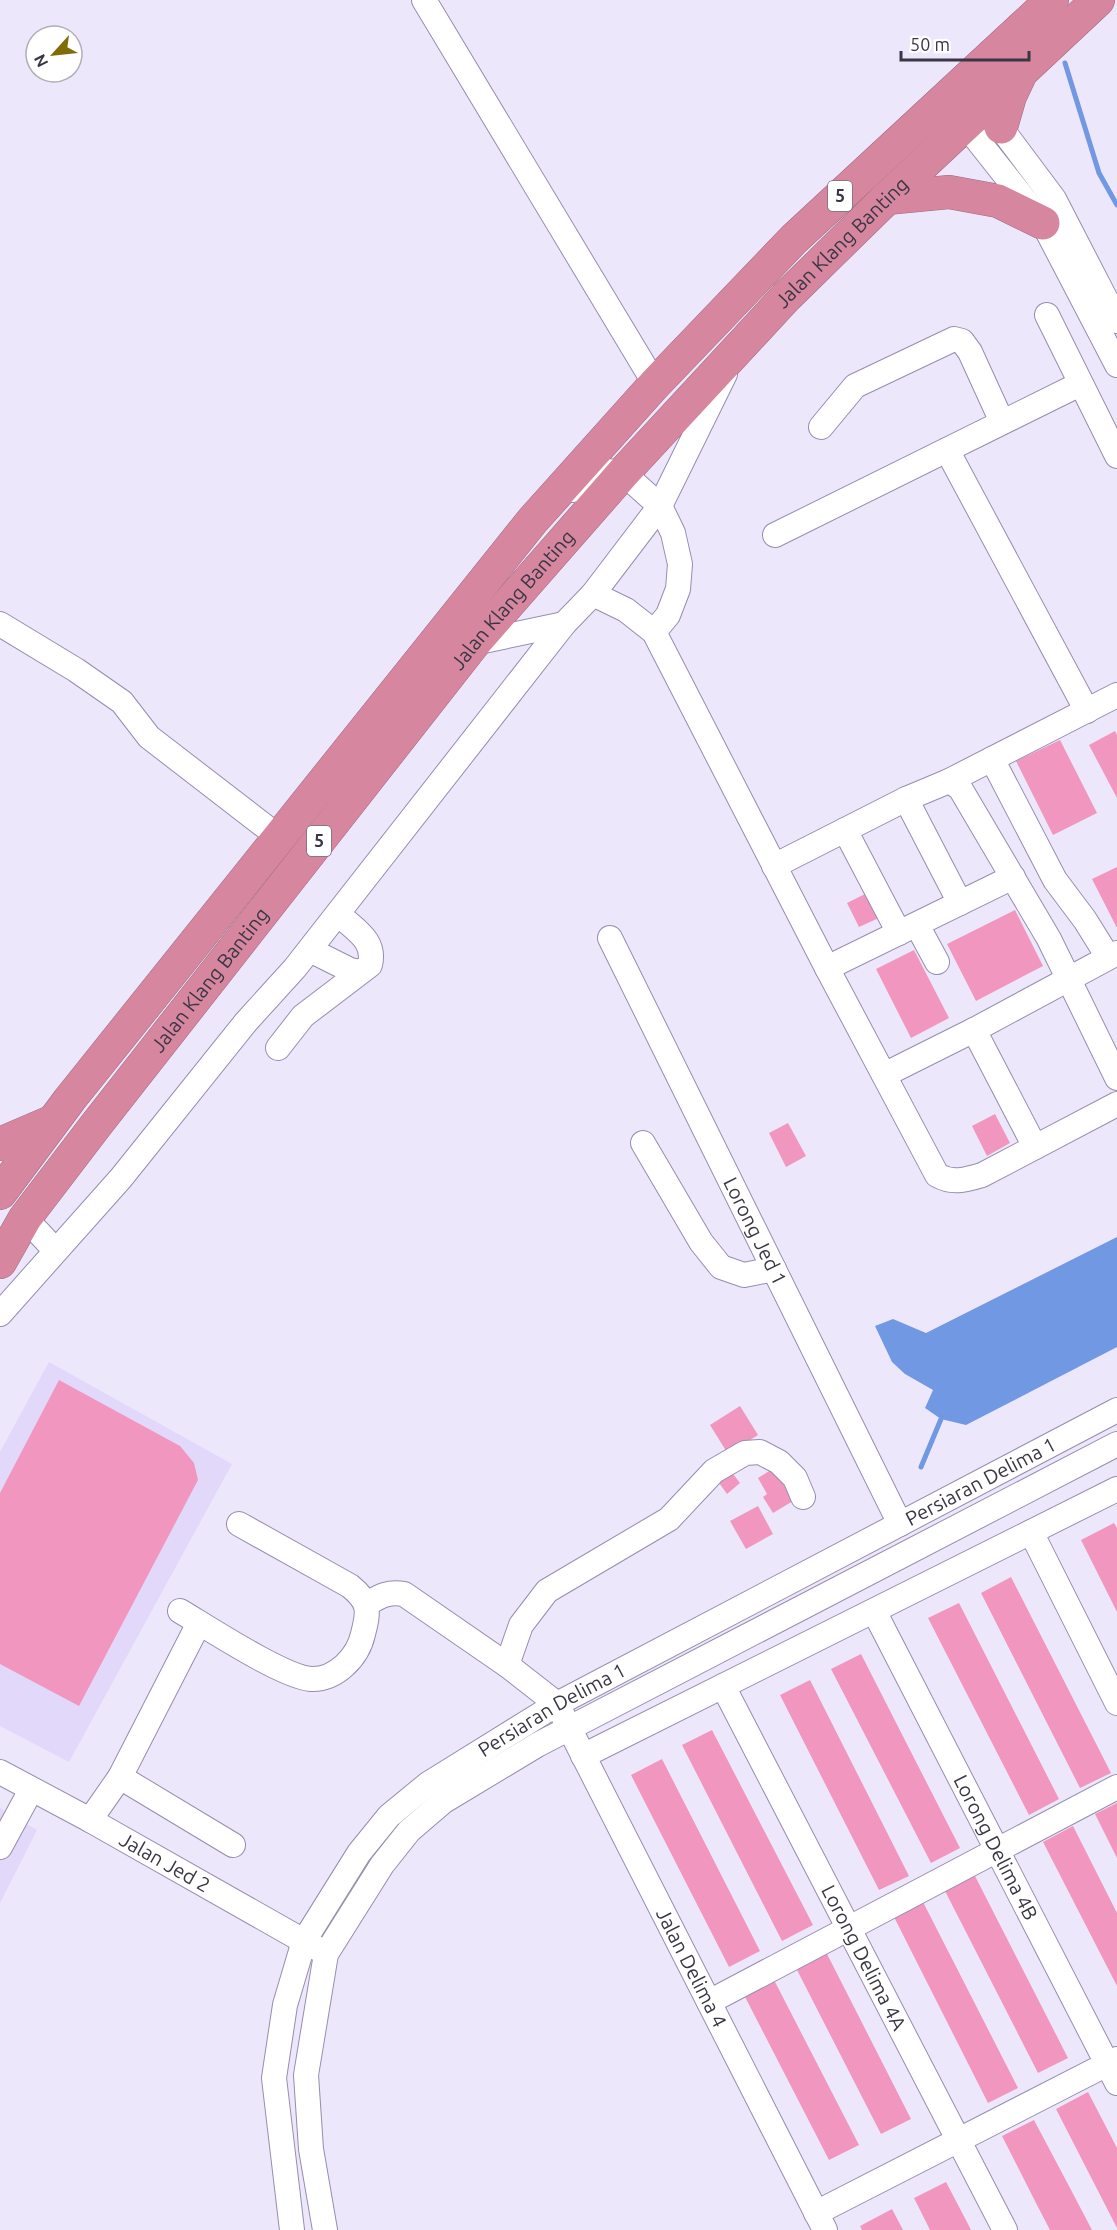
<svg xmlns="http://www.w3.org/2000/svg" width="1117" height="2230" font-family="Ubuntu,sans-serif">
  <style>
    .built { fill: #e2d8f9 }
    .water { fill: #7198e2 }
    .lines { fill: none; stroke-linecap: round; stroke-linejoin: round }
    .stream { stroke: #7198e2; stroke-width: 5 }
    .building { fill: #f196bf }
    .minor-casing { stroke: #978dad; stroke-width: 26 }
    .highway-casing { stroke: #9f6b7f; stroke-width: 34 }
    .minor { stroke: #fff; stroke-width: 24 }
    .highway { stroke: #d6879f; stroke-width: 33 }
    .labels { text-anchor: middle; stroke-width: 4.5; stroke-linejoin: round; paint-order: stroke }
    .shield { fill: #fff; stroke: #75727b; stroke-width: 1.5 }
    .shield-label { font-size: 18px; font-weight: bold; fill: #3a3643 }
    .street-label { font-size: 20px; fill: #3a3643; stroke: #fff }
  </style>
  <rect width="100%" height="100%" fill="#ede7fc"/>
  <path class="built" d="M49 1362 232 1464 69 1762 0 1726V1452Z
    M0 1808 37 1830 0 1903Z"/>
  <path class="water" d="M1117 1237V1347L966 1425 941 1419 925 1408 933 1390 905 1374 892 1362 875 1326 893 1319 926 1333Z"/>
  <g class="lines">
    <path class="stream" d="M1065 63 1099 173 1117 205
      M921 1467 941 1419"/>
  </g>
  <path class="building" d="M1115 731 1117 735V798L1089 745Z
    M1060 740 1097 813 1053 835 1016 761Z
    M1117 867V928L1092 879Z
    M869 892 881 917 859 927 847 903Z
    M1015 910 1043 966 976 1001 947 944Z
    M914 950 949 1018 911 1038 876 969Z
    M995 1114 1010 1143 987 1156 972 1126Z
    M788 1123 806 1156 786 1167 769 1133Z
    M59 1380 180 1446 194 1463 198 1480 79 1706 0 1664V1493Z
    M740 1406 758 1435 728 1454 710 1425Z
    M774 1468 793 1501 773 1513 763 1497 767 1494 758 1478Z
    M730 1470 740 1483 727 1494 717 1480Z
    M758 1506 773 1534 746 1549 730 1521Z
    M1114 1523 1117 1528V1612L1081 1540Z
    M1011 1577 1111 1773 1080 1788 981 1593Z
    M959 1603 1059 1799 1029 1815 928 1618Z
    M861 1654 960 1848 931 1863 831 1669Z
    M810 1680 909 1876 879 1890 780 1695Z
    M712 1730 813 1925 782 1941 682 1745Z
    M662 1759 760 1951 729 1967 631 1775Z
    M1117 1803V1858L1095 1814Z
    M1073 1826 1117 1913V1986L1043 1842Z
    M975 1876 1068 2058 1038 2073 945 1891Z
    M923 1902 1018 2088 988 2103 894 1917Z
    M826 1952 911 2119 881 2134 796 1968Z
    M773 1978 859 2145 829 2160 743 1993Z
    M1088 2092 1117 2148V2228L1056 2109Z
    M1034 2120 1070 2188 1092 2230H1050L1037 2205 1002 2136Z
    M946 2182 968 2224 971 2230H930L914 2198Z
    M892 2209 903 2230H862L860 2226Z"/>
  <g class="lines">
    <defs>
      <g id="minor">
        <path d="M424 0 655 384"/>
        <path d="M956 113 1043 223 1117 365"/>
        <path d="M992 116 1054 199 1117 321"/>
        <path d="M1047 315 1117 456"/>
        <path d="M821 427 855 386 954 339 962 341 970 352 1002 422"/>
        <path d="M947 450 1087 711"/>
        <path d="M573 490 599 470 623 473 660 506 673 533 680 564 678 589 668 615 654 632"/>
        <path d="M775 535 1080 384"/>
        <path d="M593 594 626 610 654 632 827 968 937 1175C953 1184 965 1180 982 1175L1117 1104"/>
        <path d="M0 624 76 670 122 702 149 737 280 838"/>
        <path d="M474 643 564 624"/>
        <path d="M992 759 1055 880 1085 920 1108 957"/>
        <path d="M949 781 1117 695"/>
        <path d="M906 799 960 903"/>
        <path d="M845 830 899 933"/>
        <path d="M774 866 906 799 949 781 960 788 1049 939 1117 1078"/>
        <path d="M917 925 937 962"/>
        <path id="s1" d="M610 938 900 1524"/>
        <path d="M310 950 350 970 359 972"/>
        <path d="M827 968 1013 877"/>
        <path d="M974 1030 1035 1147"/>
        <path d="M278 1048 303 1016 370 965C376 940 355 930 338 914"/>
        <path d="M884 1075 974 1030 1117 953"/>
        <path d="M643 1143 701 1242 721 1267 744 1275 774 1269"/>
        <path d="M25 1218 55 1250"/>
        <path d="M0 1314 121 1178 246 1022 295 968 564 624 593 594 660 506 725 374"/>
        <path d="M1031 1532 1117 1703"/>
        <path id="s2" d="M367 1604C380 1596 389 1591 404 1594L507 1665 557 1704 825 2230"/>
        <path d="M180 1611C207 1627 283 1677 311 1679 336 1680 358 1657 363 1634 369 1611 370 1602 350 1586L239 1524"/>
        <path id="s3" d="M874 1611 1117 2083"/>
        <path d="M507 1665 521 1625 547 1591 669 1519 714 1471 745 1453 760 1452 779 1462 795 1478 803 1497"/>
        <path id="s4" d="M723 1686 1005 2230"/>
        <path d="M583 1756 1117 1489"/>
        <path id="s5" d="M0 1772 90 1820 316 1948"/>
        <path d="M120 1777 233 1845"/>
        <path d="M90 1820 120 1777 199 1623"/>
        <path d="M0 1847 31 1790"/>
        <path d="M709 2002 1117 1787"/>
        <path d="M816 2213 1117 2059"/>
        <path id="s6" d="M292 2230 274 2078 285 2005 304 1941 359 1853 389 1816 428 1784 557 1704 1117 1410"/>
        <path d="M325 2230 311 2149 306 2075 326 1954 382 1865 409 1831 444 1801 537 1745 1117 1444"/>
      </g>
      <g id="highway">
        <path d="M1001 127 1010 96 1019 77"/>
        <path d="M887 198 949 192 998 201 1043 223"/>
        <path d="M0 1144 51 1122"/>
        <path d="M0 1193 70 1099 533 520 655 384 794 239 1052 0"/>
        <path id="s7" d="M0 1262 25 1218 96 1125 474 643 623 473 786 297 887 198 1098 0"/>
      </g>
    </defs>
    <use href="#minor" class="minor-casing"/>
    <use href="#highway" class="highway-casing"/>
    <use href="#minor" class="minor"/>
    <use href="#highway" class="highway"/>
  </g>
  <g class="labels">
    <g class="shield">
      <rect x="828" y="181" width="24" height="30" rx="4.5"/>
      <rect x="307" y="826" width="24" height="30" rx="4.5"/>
    </g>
    <g class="shield-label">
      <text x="840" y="202">5</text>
      <text x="319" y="847">5</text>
    </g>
    <g class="street-label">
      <text dy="7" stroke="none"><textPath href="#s7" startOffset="1324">Jalan Klang Banting</textPath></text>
      <text dy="7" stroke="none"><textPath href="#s7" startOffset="838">Jalan Klang Banting</textPath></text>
      <text dy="7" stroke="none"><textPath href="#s7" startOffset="352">Jalan Klang Banting</textPath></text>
      <text dy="7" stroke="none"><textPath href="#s1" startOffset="327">Lorong Jed 1</textPath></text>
      <text dy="7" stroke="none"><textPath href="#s6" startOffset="1126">Persiaran Delima 1</textPath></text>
      <text dy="7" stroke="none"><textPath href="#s6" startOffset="640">Persiaran Delima 1</textPath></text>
      <text dy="7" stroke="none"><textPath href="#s3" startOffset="266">Lorong Delima 4B</textPath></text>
      <text dy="7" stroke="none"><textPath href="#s5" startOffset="188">Jalan Jed 2</textPath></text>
      <text dy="7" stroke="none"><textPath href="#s4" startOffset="306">Lorong Delima 4A</textPath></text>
      <text dy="7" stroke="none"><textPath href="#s2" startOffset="524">Jalan Delima 4</textPath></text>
    </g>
  </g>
  <g transform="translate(54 54) rotate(243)"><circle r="28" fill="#ffffff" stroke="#b0afb4" stroke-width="1.5"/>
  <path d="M0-4.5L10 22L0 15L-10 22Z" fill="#806d09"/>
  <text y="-9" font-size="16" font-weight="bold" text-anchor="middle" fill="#3a3643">N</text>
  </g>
  <path d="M901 51v9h128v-9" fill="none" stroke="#3a3643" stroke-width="3"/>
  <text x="910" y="51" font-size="18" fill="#3a3643" stroke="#ffffff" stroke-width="4.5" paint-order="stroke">50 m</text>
</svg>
